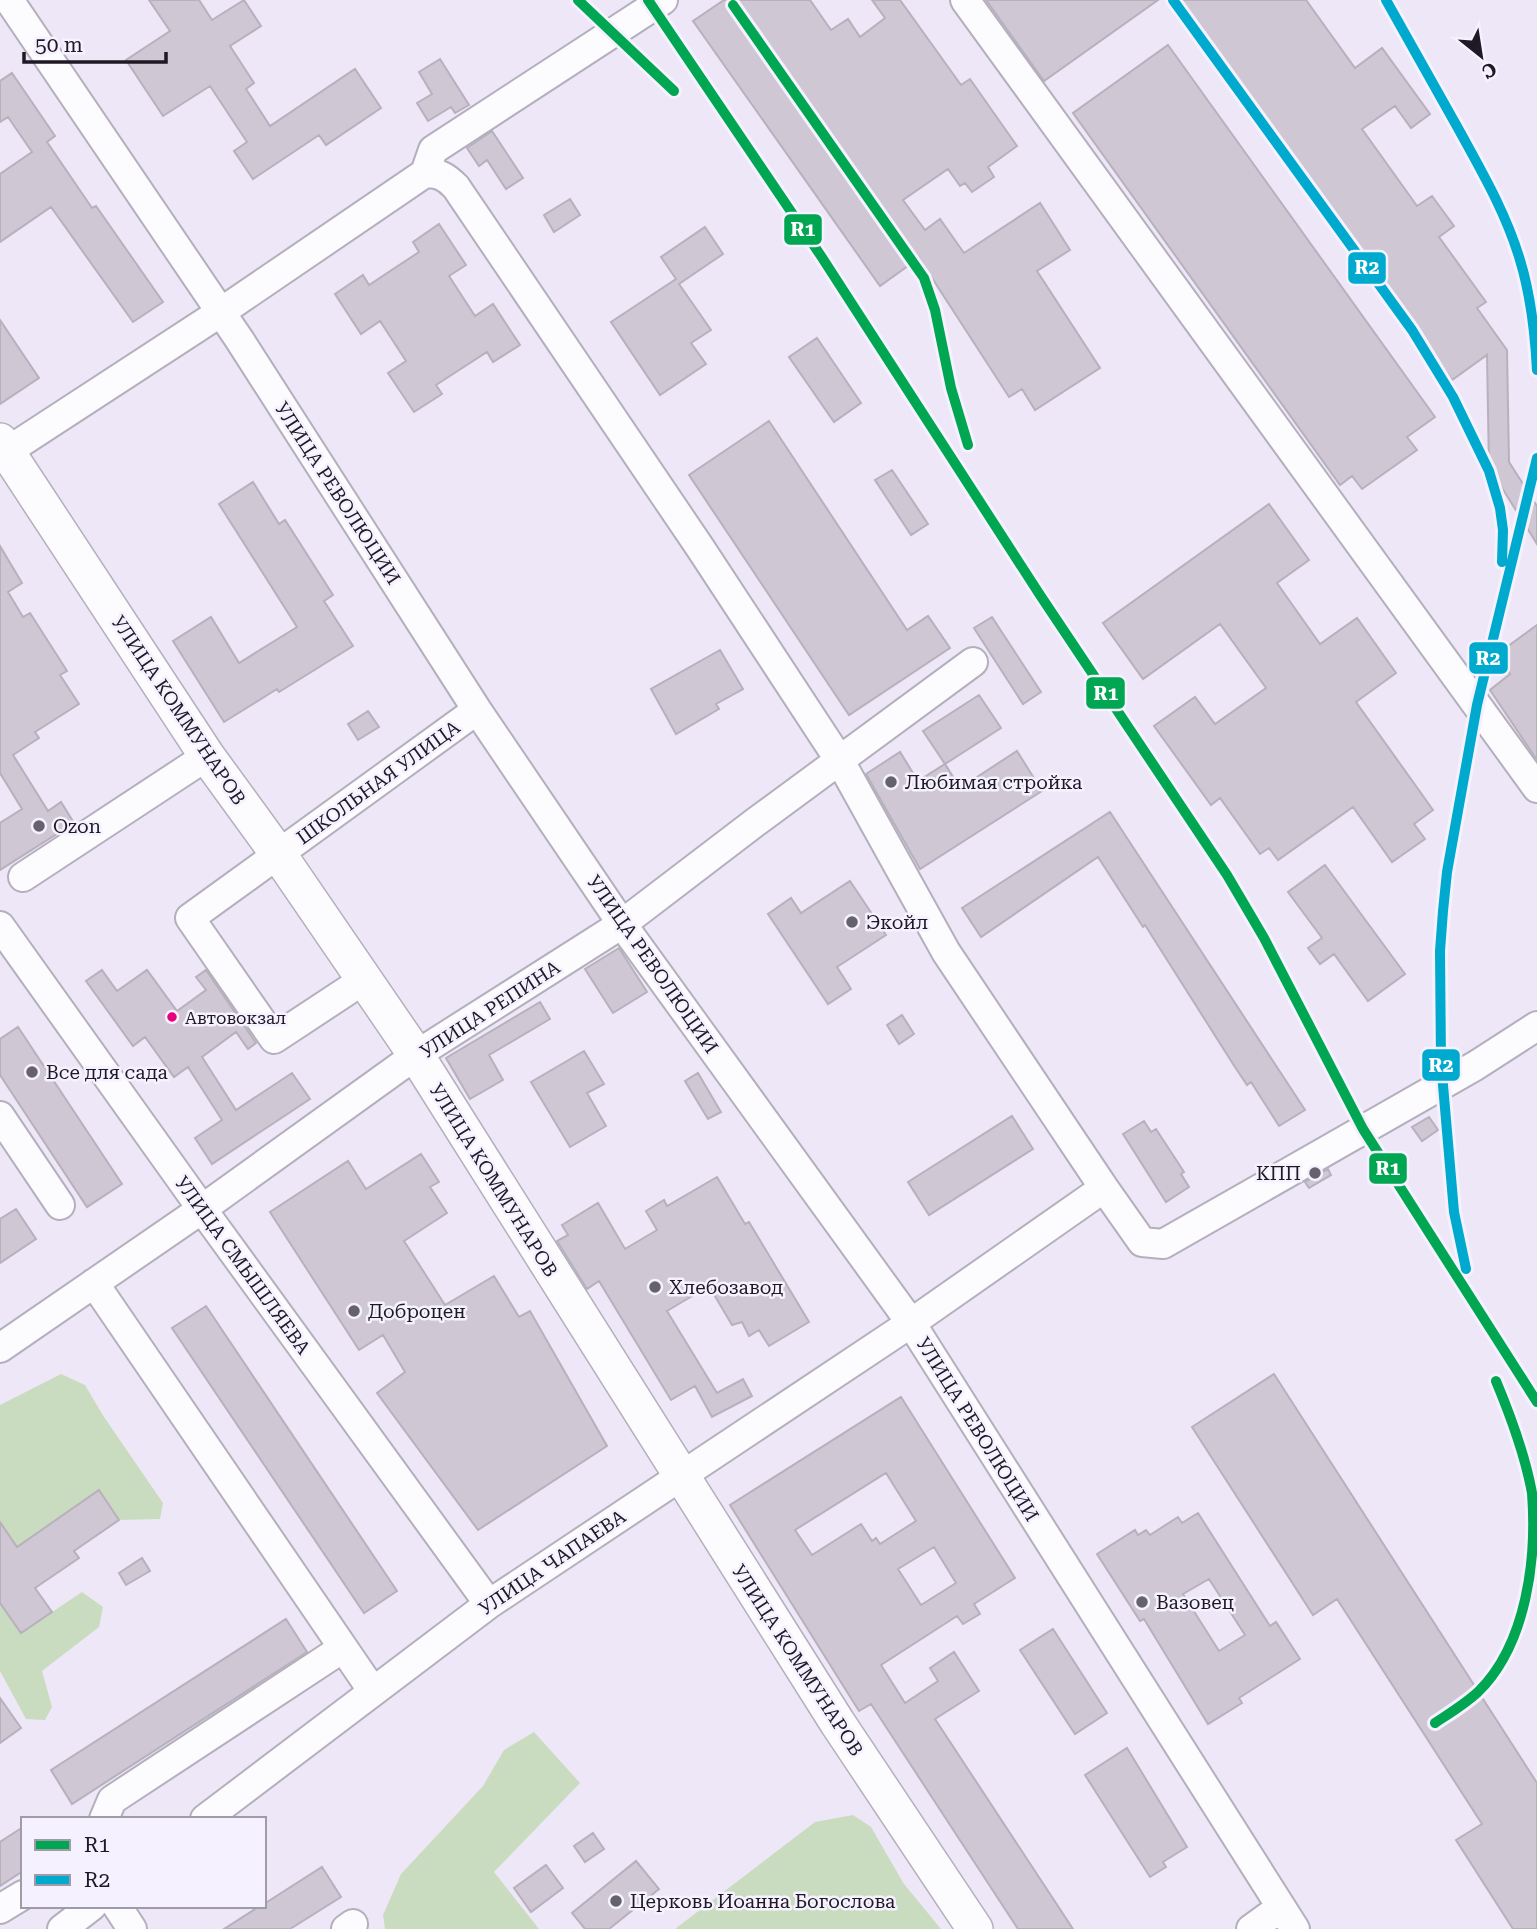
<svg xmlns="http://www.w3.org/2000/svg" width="1537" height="1929" font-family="'Roboto Serif',serif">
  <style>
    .green { fill: #cadcc0 }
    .building { fill: #cfc7d3; stroke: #b8b0bc; stroke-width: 2; fill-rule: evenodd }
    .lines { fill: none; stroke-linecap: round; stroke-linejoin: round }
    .minor-casing { stroke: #b4afbd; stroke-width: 32 }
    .major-casing { stroke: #b4afbd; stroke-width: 38 }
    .minor { stroke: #fcfbfe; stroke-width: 28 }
    .major { stroke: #fcfbfe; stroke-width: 35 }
    .rail-1-casing { stroke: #f6f1ff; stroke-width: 16 }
    .rail-2-casing { stroke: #f6f1ff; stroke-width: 16 }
    .rail-1 { stroke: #00a651; stroke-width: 10 }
    .rail-2 { stroke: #00a9ce; stroke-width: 10 }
    .poi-dot { fill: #66616e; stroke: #f6f1ff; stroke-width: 2.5 }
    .bus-dot { fill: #e5007d; stroke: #f6f1ff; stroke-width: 2.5 }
    .labels { text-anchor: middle; stroke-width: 5; stroke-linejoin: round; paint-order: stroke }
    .bus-label { font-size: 17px; fill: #1e1925; stroke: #f6f1ff; text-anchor: start }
    .street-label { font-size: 19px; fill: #1e1925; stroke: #f6f1ff }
    .poi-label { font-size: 19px; fill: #1e1925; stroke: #f6f1ff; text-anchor: start }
    .line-badge { stroke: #f6f1ff; stroke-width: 2.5 }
    .badge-label { font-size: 19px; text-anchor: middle; font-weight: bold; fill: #fff }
  </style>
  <rect width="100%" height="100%" fill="#ede7f7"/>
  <path class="green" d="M61 1374 85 1385 104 1417 163 1503 160 1519 119 1520 99 1491 0 1558V1405Z
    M82 1592 103 1607 99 1627 42 1671 52 1707 45 1720 26 1719 0 1671V1603L21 1633Z
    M534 1732 580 1783 494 1872 539 1929H385L383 1915 401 1874 483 1786 504 1750Z
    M853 1815 871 1827 904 1884 941 1929H675L815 1822Z"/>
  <path class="building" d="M149 0H199L212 20 244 0 261 26 230 46 254 83 246 89 270 126 355 69 381 108 326 145 319 135 253 179 234 151 247 142 210 86 163 116 126 60 170 31Z
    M724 0H810L831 30 848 19 860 37 885 18 872 0H900L961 85 970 79 1017 146 988 167 994 177 972 192 965 183 960 186 948 169 903 200 925 230 940 219 964 253 1040 203 1070 250 1037 271 1100 368 1035 410 1022 389 1009 397 919 258 880 286 693 21Z
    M986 0H1158L1044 81Z
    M1180 0H1306L1355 68 1382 48 1430 114 1411 128 1395 106 1362 129 1417 206 1432 196 1454 226 1439 237 1486 302 1477 308 1507 350 1509 462 1537 506V544L1489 467 1487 355 1452 380Z
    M1168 45 1435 417 1407 437 1417 450 1362 489 1352 476 1340 485 1073 113Z
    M440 59 469 105 455 113 451 107 428 121 417 103 432 94 419 72Z
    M12 73 55 136 47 142 92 208 96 206 163 302 133 322 51 207 0 242V174L32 152 8 117 0 122V81Z
    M492 131 523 178 506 189 487 160 479 166 467 148Z
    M570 199 580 215 554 232 544 215Z
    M439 224 466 265 449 276 475 316 493 304 520 345 493 362 487 352 436 385 442 394 414 412 388 373 406 361 380 321 361 334 335 294 363 275 369 285 419 252 413 242Z
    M705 227 723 254 679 284 711 330 691 343 706 364 660 395 611 322 676 279 661 257Z
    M0 320 39 378 0 404Z
    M817 338 861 403 834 422 789 357Z
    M769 421 907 630 928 616 950 648 849 715 689 475Z
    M892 470 928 524 911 535 875 480Z
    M253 482 279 524 285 520 333 595 324 601 353 646 279 692 277 689 224 722 173 641 211 617 239 663 297 627 219 504Z
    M1269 504 1309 560 1277 583 1320 644 1357 618 1396 673 1356 702 1433 810 1414 824 1425 839 1392 862 1353 807 1278 860 1269 848 1260 854 1220 798 1211 805 1154 726 1195 697 1215 724 1266 688 1220 624 1143 679 1103 623Z
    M0 546 22 583 8 592 23 617 30 613 67 671 60 675 79 704 35 732 39 738 13 755 48 811 61 802 74 823 0 870V823L22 809 0 773Z
    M992 617 1041 692 1023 704 974 628Z
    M1537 625V760L1490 690 1510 674 1496 655Z
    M720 650 743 689 716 704 719 709 676 734 651 689Z
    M979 695 1001 728 945 764 923 731Z
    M368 711 379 727 358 740 348 724Z
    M1017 751 1042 791 920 869 866 774 900 752 918 781 945 764 960 788Z
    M1110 812 1305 1110 1279 1126 1251 1082 1247 1085 1233 1064 1145 925 1143 927 1098 857 981 937 962 908Z
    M1325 865 1405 974 1368 1001 1334 954 1320 964 1308 948 1322 938 1288 892Z
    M850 881 886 935 837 967 851 989 828 1004 768 914 791 898 801 913Z
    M619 948 647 992 613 1013 585 969Z
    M102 970 117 991 147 970 177 1011 206 990 196 977 206 970 256 1043 248 1049 236 1032 202 1057 236 1110 292 1073 310 1099 212 1164 195 1138 222 1120 188 1067 174 1077 145 1037 133 1046 86 981Z
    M540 1002 550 1019 489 1055 503 1080 470 1099 446 1058Z
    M902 1015 914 1034 899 1044 887 1025Z
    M18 1027 122 1184 87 1207 0 1075V1039Z
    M584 1051 604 1084 587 1093 606 1126 570 1147 531 1082Z
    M698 1073 721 1112 708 1119 685 1081Z
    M1012 1116 1033 1149 929 1215 908 1182Z
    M1429 1117 1438 1130 1422 1141 1412 1127Z
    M1144 1121 1151 1132 1156 1129 1184 1172 1181 1174 1189 1187 1166 1202 1123 1134Z
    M421 1154 439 1182 430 1187 447 1213 404 1241 445 1305 494 1276 519 1317 530 1311 607 1446 478 1530 377 1393 405 1372 383 1335 359 1350 270 1212 348 1161 366 1189Z
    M1328 1169 1331 1175 1309 1188 1305 1182Z
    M717 1177 745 1224 749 1222 809 1322 769 1346 759 1330 749 1336 742 1322 732 1325 709 1286 667 1311 717 1393 743 1379 752 1396 712 1417 695 1386 671 1400 599 1281 587 1289 557 1241 568 1235 562 1225 598 1203 625 1249 657 1230 646 1211 664 1200 667 1206Z
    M16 1209 36 1239 0 1263V1219Z
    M206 1306 397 1591 364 1613 172 1328Z
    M1274 1374 1537 1783V1929H1513L1456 1840 1482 1824 1337 1599 1313 1615 1192 1427Z
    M901 1397 1015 1578 974 1604 980 1614 963 1624 957 1616 881 1665 905 1703 938 1681 930 1668 954 1652 979 1691 935 1719 1073 1929H1018L871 1704 859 1711 730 1505ZM886 1473 916 1521 880 1544 876 1538 872 1541 861 1524 812 1555 795 1530ZM934 1547 956 1583 921 1605 898 1569Z
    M99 1490 119 1520 74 1551 79 1558 35 1588 52 1612 21 1633 0 1603V1522L17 1547Z
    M1198 1513 1270 1626 1276 1622 1300 1659 1239 1698 1242 1703 1208 1724 1144 1619 1140 1621 1097 1554 1135 1530 1138 1535 1146 1530 1150 1535 1178 1517 1182 1523ZM1209 1579 1245 1635 1219 1651 1183 1594Z
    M142 1558 150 1571 126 1585 119 1573Z
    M286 1619 307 1652 72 1804 51 1770Z
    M1053 1629 1107 1713 1075 1734 1020 1650Z
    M0 1698 21 1728 0 1743Z
    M1127 1748 1187 1847 1163 1862 1166 1867 1150 1877 1085 1775Z
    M23 1827V1871L0 1886V1842Z
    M593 1833 604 1849 585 1862 574 1846Z
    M636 1861 659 1889 609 1929H585L572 1913Z
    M546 1865 563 1888 531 1912 514 1888Z
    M322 1867 341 1897 290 1929H224L260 1906H264V1904Z"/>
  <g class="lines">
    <defs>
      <path id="minor" d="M9 0 239 339 477 710 622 924 911 1323 1295 1929
        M965 0 1537 788
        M425 173 433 150 663 0
        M0 456 221 312 425 173C440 173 446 177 456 187L701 549 840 761 946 952 1104 1188 911 1323 489 1604 205 1819
        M23 877 207 756
        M0 926 202 1209 489 1604
        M365 979 274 1039 190 918 477 710
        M0 1116 60 1205
        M1104 1188 1142 1242 1163 1244 1475 1066 1537 1026
        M94 1283 372 1690
        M0 1348 202 1209 416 1055 622 924 757 821 973 662
        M104 1819 112 1800 343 1648
        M117 1906 132 1929
        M0 1909 23 1895
        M62 1929 92 1906
        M346 1929 353 1924
        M1251 1929 1280 1908"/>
      <path id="major" d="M0 441 207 756 279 855 416 1055 837 1722 975 1929"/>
    </defs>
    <use href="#minor" class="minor-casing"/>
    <use href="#major" class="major-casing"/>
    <use href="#minor" class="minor"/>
    <use href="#major" class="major"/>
    <defs>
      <path id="rail-1" d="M578 0 674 91
        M648 0 821 256 1040 595 1227 875 1264 938 1363 1129 1537 1402
        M733 5 924 278 935 310 951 388 968 445
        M1435 1723C1450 1713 1465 1704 1478 1692 1527 1644 1537 1558 1532 1493 1525 1454 1511 1417 1496 1381"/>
      <path id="rail-2" d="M1173 0 1412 330 1453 397 1489 471 1500 508 1503 530 1502 562
        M1386 0C1410 43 1435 87 1459 130 1482 172 1506 213 1520 260 1531 296 1535 332 1537 370
        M1466 1269 1454 1212 1441 1062 1440 951 1443 911 1447 872 1477 705 1537 458"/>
    </defs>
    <use href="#rail-1" class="rail-1-casing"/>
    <use href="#rail-2" class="rail-2-casing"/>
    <use href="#rail-1" class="rail-1"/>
    <use href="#rail-2" class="rail-2"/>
  </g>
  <g class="poi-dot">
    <circle cx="891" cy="782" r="7"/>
    <circle cx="39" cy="826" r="7"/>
    <circle cx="852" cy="922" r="7"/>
    <circle cx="32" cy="1072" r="7"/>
    <circle cx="1315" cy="1173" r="7"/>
    <circle cx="655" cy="1287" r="7"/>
    <circle cx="354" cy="1311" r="7"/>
    <circle cx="1142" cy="1602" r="7"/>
    <circle cx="616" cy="1901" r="7"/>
  </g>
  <circle class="bus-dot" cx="172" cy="1017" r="6"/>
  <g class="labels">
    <g class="bus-label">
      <text x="185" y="1024">Автовокзал</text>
    </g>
    <g class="street-label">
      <text transform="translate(338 493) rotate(57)" y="7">УЛИЦА РЕВОЛЮЦИИ</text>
      <text transform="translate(179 710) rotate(56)" y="7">УЛИЦА КОММУНАРОВ</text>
      <text transform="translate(378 782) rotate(-36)" y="7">ШКОЛЬНАЯ УЛИЦА</text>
      <text transform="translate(653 964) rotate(55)" y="7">УЛИЦА РЕВОЛЮЦИИ</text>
      <text transform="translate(490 1009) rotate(-33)" y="7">УЛИЦА РЕПИНА</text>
      <text transform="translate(494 1180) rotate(58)" y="7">УЛИЦА КОММУНАРОВ</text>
      <text transform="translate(243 1265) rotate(54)" y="7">УЛИЦА СМЫШЛЯЕВА</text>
      <text transform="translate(978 1429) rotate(58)" y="7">УЛИЦА РЕВОЛЮЦИИ</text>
      <text transform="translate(552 1562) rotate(-34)" y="7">УЛИЦА ЧАПАЕВА</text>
      <text transform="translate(798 1660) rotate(57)" y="7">УЛИЦА КОММУНАРОВ</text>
    </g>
    <g class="poi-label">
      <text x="905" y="789">Любимая стройка</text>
      <text x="53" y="833">Ozon</text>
      <text x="866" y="929">Экойл</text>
      <text x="46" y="1079">Все для сада</text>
      <text x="1301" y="1180" text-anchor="end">КПП</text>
      <text x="669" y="1294">Хлебозавод</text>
      <text x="368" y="1318">Доброцен</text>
      <text x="1156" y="1609">Вазовец</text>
      <text x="630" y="1908">Церковь Иоанна Богослова</text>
    </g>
  </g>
  <g class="line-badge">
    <rect x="783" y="213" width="40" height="33" rx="7" fill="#00a651"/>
    <rect x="1347" y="251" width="40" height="34" rx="7" fill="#00a9ce"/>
    <rect x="1468" y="641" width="41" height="34" rx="7" fill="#00a9ce"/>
    <rect x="1085" y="676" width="41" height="34" rx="7" fill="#00a651"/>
    <rect x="1421" y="1048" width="40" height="34" rx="7" fill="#00a9ce"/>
    <rect x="1368" y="1152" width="40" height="33" rx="7" fill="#00a651"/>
  </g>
  <g class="badge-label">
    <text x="803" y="236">R1</text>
    <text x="1367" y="274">R2</text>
    <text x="1488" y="665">R2</text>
    <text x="1106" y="700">R1</text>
    <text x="1441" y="1072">R2</text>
    <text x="1388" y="1175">R1</text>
  </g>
  <rect x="21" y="1817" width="245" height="91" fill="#f6f1ff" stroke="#a09ba8" stroke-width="2"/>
  <rect x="35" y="1840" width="35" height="10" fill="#00a651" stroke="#a09ba8" stroke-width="2"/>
  <text x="84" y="1852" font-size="21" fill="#1e1925">R1</text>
  <rect x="35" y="1875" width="35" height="10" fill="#00a9ce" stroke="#a09ba8" stroke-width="2"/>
  <text x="84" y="1887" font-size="21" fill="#1e1925">R2</text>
  <g transform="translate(1481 56) rotate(150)" stroke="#f6f1ff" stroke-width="5" paint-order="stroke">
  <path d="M0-5L12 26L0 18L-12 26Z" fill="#1e1925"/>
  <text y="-10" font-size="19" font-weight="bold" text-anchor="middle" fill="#1e1925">С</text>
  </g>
  <path d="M24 52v10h142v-10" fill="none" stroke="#1e1925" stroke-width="3.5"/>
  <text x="35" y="52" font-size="21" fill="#1e1925" stroke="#f6f1ff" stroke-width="5" paint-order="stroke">50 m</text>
</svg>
